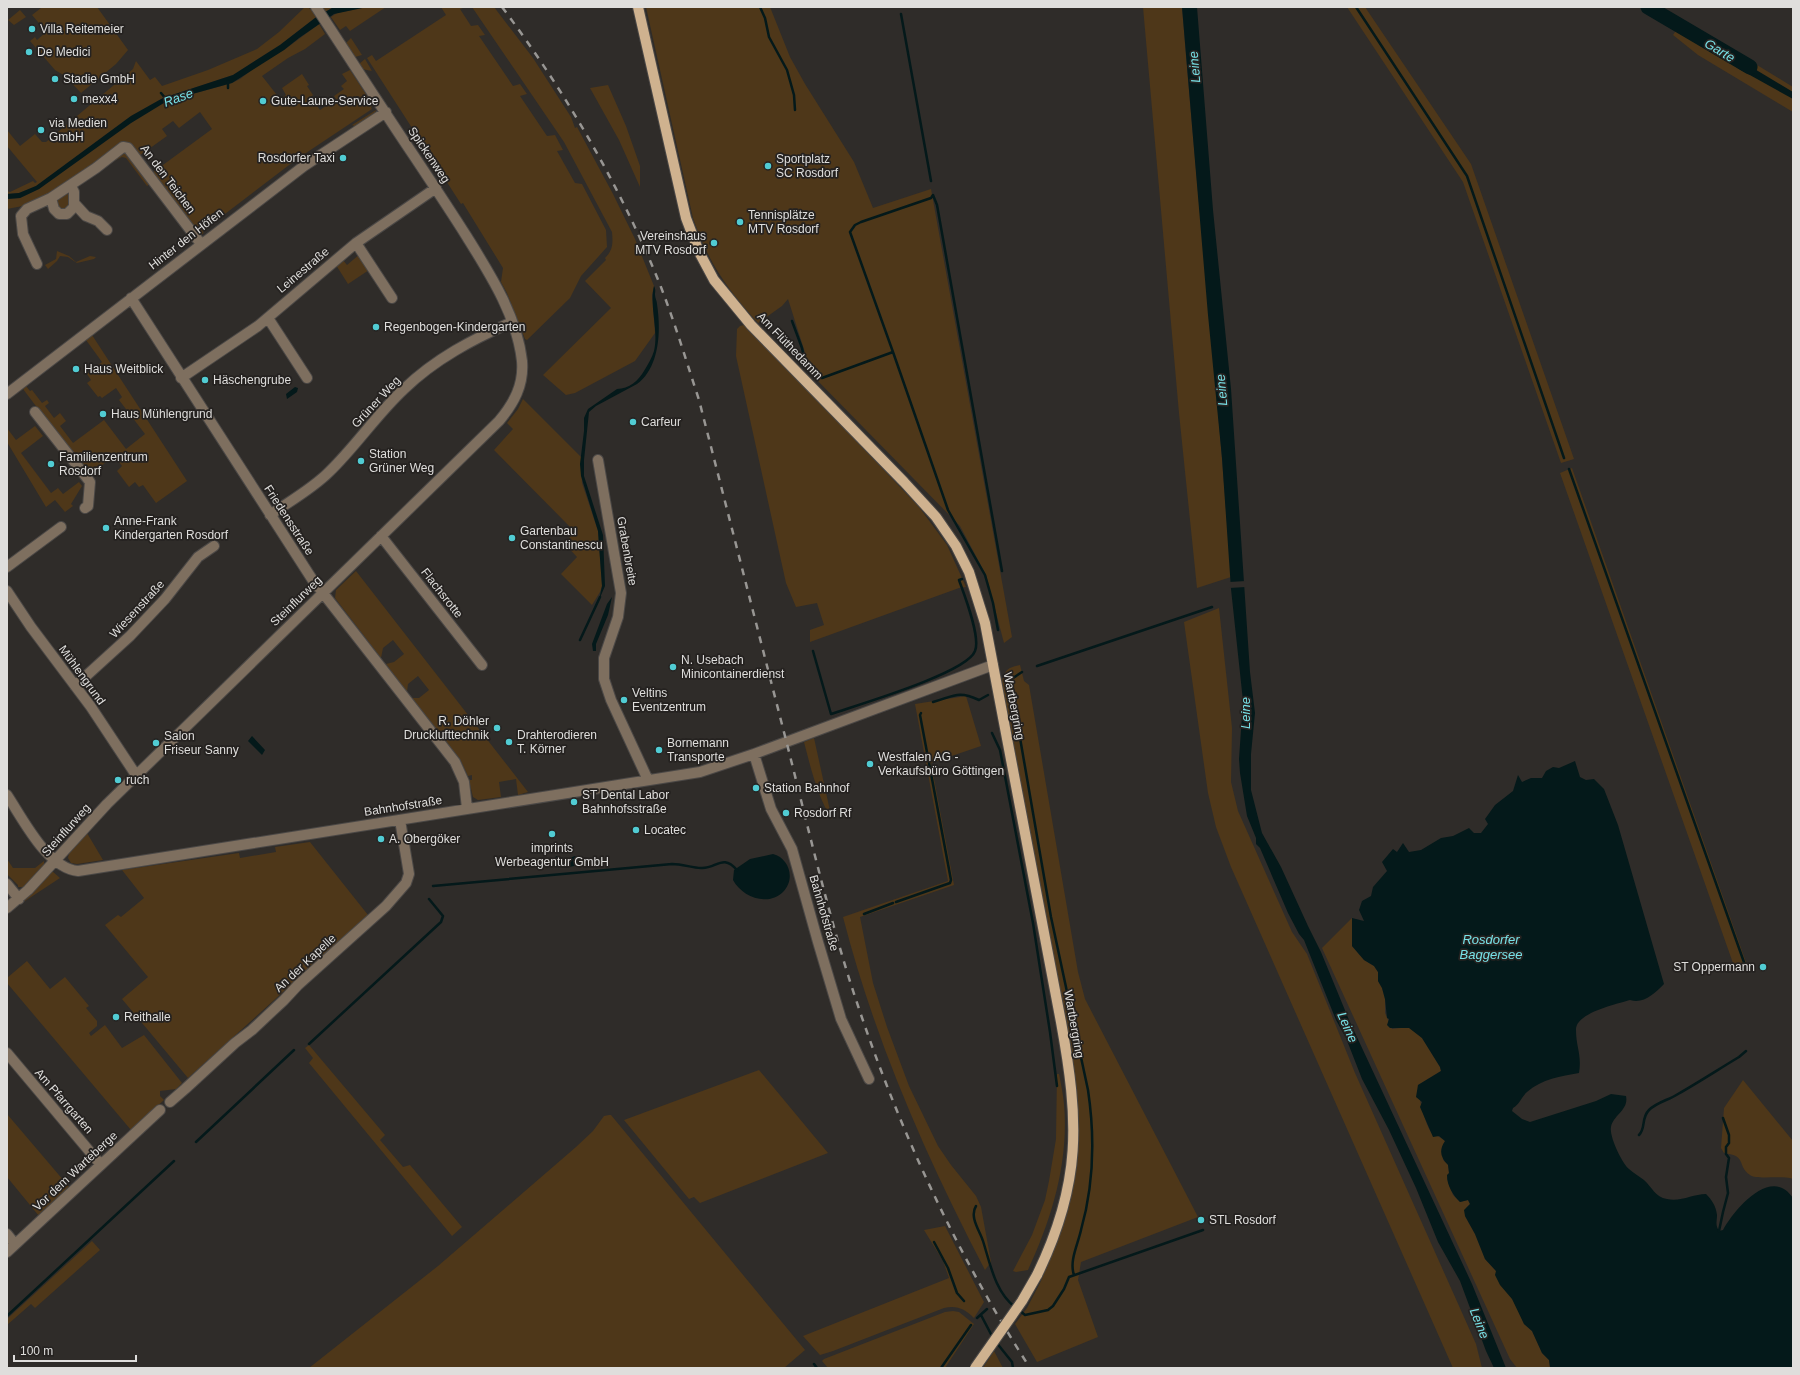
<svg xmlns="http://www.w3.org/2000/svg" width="1800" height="1375" font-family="Arial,sans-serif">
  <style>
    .green { fill: #4e3719 }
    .water { fill: #04191a }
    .pier { fill: #2f2c29 }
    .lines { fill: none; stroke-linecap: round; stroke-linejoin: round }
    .stream { stroke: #04191a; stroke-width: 2.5 }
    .river { stroke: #04191a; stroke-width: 15 }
    .minor-casing { stroke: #4b4846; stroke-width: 12 }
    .major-casing { stroke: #4b4846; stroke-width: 12 }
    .minor { stroke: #7e6f5f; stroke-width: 10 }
    .major { stroke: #cfb28f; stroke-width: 10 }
    .rail { stroke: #989693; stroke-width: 2.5; stroke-dasharray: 7 7; stroke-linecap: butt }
    .major-bridge-casing { stroke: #4b4846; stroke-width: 12; stroke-linecap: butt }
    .major-bridge { stroke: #cfb28f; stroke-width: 10 }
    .poi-dot { fill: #51ccd3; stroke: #252220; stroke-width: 1.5 }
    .labels { text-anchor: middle; stroke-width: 3.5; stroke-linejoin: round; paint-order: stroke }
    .poi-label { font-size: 12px; fill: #dfdedc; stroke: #252220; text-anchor: start }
    .street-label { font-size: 12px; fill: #dfdedc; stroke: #252220 }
    .water-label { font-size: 13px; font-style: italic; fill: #78e2e8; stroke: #252220 }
  </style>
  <rect width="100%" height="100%" fill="#2f2c29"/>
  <path class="green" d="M40 7H97L128 50 116 64 81 93 65 76 55 70 30 41 35 37 37 40 45 33 43 30 44 29 32 15 41 8Z
    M305 7H308L312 11 318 7H343L332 8 315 18 280 45 233 75 163 98 131 116 36 186 19 193 7 194V191L10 192 33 181 35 183 37 182 7 146V130L20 146 35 134 42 142H46L133 69 136 61 150 80 155 77 162 86 208 70 257 49 279 32Z
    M367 7H386L350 31 346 26 340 30 331 17 337 13Z
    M441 7H466L460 9 471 26 478 25 485 35 479 36 513 86 520 84 527 94 520 96 547 136 555 135 563 150 557 151 575 183 582 184 606 230 607 247 581 276 570 298 527 340 525 339 507 293 501 282 503 268 466 208 463 203 461 204 367 58 372 55 376 61 446 15Z
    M472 7H494L533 58 571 117 575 128 577 127 613 194 635 239 654 286 652 295 655 333 635 361 575 393 566 395 543 375 611 308 585 281 606 260 605 258C613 250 613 243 612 232L564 142Z
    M646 7H770L790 57 805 84 854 162 873 208 931 189 1012 637 1004 643 986 575 960 526 815 378 808 362 788 299 782 306 758 323C727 289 708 262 693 218Z
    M1143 7H1182C1197 197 1218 387 1231 577L1197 588 1179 413Z
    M1347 7H1365L1471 164 1574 459 1561 463 1463 182Z
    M20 10 26 17 14 25 8 20Z
    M1683 20 1793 87V112L1698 55 1673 35Z
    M319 24 325 34 305 49 288 58 262 76 280 99 286 95 282 88 302 74 309 85 307 86 313 95 311 97 320 110 336 99 334 96 344 89 341 86 347 81 342 74 350 70 373 105 371 107 372 109 297 159 204 230 203 234H200L152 173 212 129 200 112 179 128 173 121 162 129 167 136 139 156 128 143 123 141 95 164 33 204 7 209V199L20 198 39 189 131 123 167 101 232 83 240 79 257 66 284 50Z
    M351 38 362 55 355 57 346 43Z
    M365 59 372 71 362 69 359 64Z
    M608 85 626 126 640 166V187L619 140 590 88Z
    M376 110 375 113 356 127 352 125Z
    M124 152 150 184 147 186 126 158 122 157 114 161 112 159Z
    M70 191 71 207 60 211 56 199Z
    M57 251 69 256 76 262 90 256 96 257 94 259 77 263 68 257 60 256 57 261 48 269 45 265 56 259Z
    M360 254 369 270 348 284 336 265 343 260 347 265Z
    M744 325 749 328 919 507 947 545 966 587 959 588 810 642V630L824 625 817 603 796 607 786 583 736 356 737 329 740 326Z
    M92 335 187 481 156 503 143 485 139 487 135 482 129 487 117 471 122 466 116 458 106 462 89 476 23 389 26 386 30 391 32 390 42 403 47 400 49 403 45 406 54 418 60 413 66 421 60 426 73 443 104 420 126 449 145 434 119 400 122 397 116 388 102 398 100 396 98 397 87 383 91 380 87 374 102 362 86 340Z
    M523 399 581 457 582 483 598 531 602 586 600 592 592 605 561 574 577 557 564 543 575 532 494 450 513 429 507 423 518 409Z
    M35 426 43 436 21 453 51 493 58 488 63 494 79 482 82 486 71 504 73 506 65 512 55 500 46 507 7 442V428L16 440Z
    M1572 468 1748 968 1734 966 1560 473Z
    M356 571 528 792 518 795 516 779 499 782 501 797 478 800 473 797 469 780H472V775L468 776 460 759 412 698H419L429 690 418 676 408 684 407 692 386 664 394 662 404 654 393 640 383 648 381 658 335 598 336 590Z
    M1219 608 1232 728 1231 782 1238 811 1292 932 1307 954 1355 1073 1476 1344 1482 1368H1453L1231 867 1216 827 1208 793 1184 622Z
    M1020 665 1024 681 1029 685 1078 972 1085 999 1198 1217 1081 1262 1078 1280 1098 1337 1037 1362 1015 1324 1027 1308 1041 1281 1050 1257 1078 1141 1002 681C1005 669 1009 667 1020 665Z
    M966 696 981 746 931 763 954 885 860 917 873 983 887 1027 909 1086 938 1146 951 1165 976 1196 981 1207 991 1262 985 1270C926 1157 875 1041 843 917L948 881 915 704Z
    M814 738 832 820C817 795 811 769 804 742Z
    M87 833 103 860 77 864 71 863 68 858 69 853Z
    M310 842 368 915 188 1078 122 999 148 977 105 925 118 915 121 917 144 898 122 870 239 853 240 858 276 852 275 847Z
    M7 859 13 868H35L44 861V866L25 887H18V885L7 874Z
    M52 871 60 878 25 901 24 900Z
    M1352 918V946L1364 960 1374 966 1378 972V981L1382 988 1385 999V1013L1392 1029 1409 1027 1422 1038 1440 1067 1441 1071 1418 1085C1417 1092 1426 1128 1432 1133 1436 1136 1441 1137 1445 1141L1443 1160 1448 1164 1449 1173 1447 1179 1453 1195 1460 1202 1468 1200 1470 1204 1466 1208 1465 1216 1475 1234 1485 1259 1496 1271 1517 1307 1524 1324 1532 1331 1542 1353 1549 1360 1550 1368H1517L1510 1359 1322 948Z
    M27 961 50 989 65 977 89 1006 86 1008 97 1021V1026L89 1033 91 1036 105 1025 122 1048 144 1035 182 1083 176 1089 160 1091V1096L164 1100 131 1130 7 983V978Z
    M309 1045 385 1135 380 1140 403 1167 410 1165 462 1227 452 1236 309 1063 313 1058 305 1048Z
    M759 1070 828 1153 700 1203 694 1197 689 1199 624 1120Z
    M1057 1074H1059C1061 1084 1063 1094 1064 1104 1069 1162 1052 1218 1028 1270L1016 1272 1013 1271 1032 1235 1045 1200 1049 1181 1056 1139Z
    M1743 1080 1793 1141V1179C1782 1175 1756 1180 1750 1175 1736 1165 1748 1156 1724 1153L1721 1148 1724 1108Z
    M7 1114 70 1188 39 1216 7 1177Z
    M609 1115H611L805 1350 784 1368H309L438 1266 576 1147 593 1131 604 1116Z
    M945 1226 984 1302 974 1318C965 1309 957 1305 944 1308L833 1351 820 1355 803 1336 949 1278 943 1261 924 1230Z
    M92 1241 100 1250 35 1308 31 1304 7 1325V1319Z
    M953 1311 959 1312 974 1324 945 1368H828L822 1361 824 1359 945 1312Z
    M994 1351 1003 1368H983Z"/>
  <path class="water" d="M343 7H367L334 14 299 38 284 50 232 83 167 101 131 123 39 189 20 198 7 199V194L19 193 36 186 131 116 163 98 233 75 280 45 315 18 332 8Z
    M1182 7H1197L1213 210 1231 389 1250 672 1255 713 1251 754V790L1262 833 1281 867 1308 926 1321 952 1349 1020 1472 1284 1506 1368H1494L1486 1351 1460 1281 1438 1242 1416 1188 1389 1130 1362 1079 1346 1038 1336 1020 1304 940 1299 934 1288 913 1260 848 1256 844V838L1247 816 1240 773 1239 759 1243 701 1231 589 1222 458 1208 315Z
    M1733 56 1793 92V99L1739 69 1732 64 1730 59Z
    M654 286C656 290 655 291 655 295 655 298 657 301 657 304 661 330 660 367 637 384L596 406 589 412 584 460V476L603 535 605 586 599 600 602 586 598 531 581 476 580 464 584 431V418L588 409 617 389C629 389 639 380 644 371 648 364 652 358 654 351 659 329 649 307 654 286Z
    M295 387 298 388 297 392 287 399 286 394Z
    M612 597 608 615 596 644V651H593L592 644 607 604Z
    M252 736 265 750 262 755 248 741Z
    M1575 761 1580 777 1586 780 1594 779 1604 789 1618 825 1664 984C1654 994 1644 1004 1630 1000 1617 1004 1575 1013 1576 1030 1576 1047 1582 1055 1579 1073 1561 1076 1542 1079 1527 1092 1521 1097 1520 1104 1513 1108L1512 1111 1522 1119 1530 1122 1596 1101 1611 1094 1626 1096C1629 1110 1613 1115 1611 1127 1609 1136 1622 1163 1629 1169 1633 1173 1639 1176 1644 1180 1652 1187 1655 1197 1667 1199 1681 1202 1693 1194 1706 1194 1712 1200 1716 1206 1717 1215 1717 1221 1715 1225 1719 1231L1723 1230C1734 1210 1771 1165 1793 1198V1368H1547L1550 1367 1549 1360 1542 1353 1532 1331 1524 1324 1512 1299 1500 1285 1495 1275 1496 1271 1485 1259 1475 1234 1465 1216 1464 1210 1470 1204 1468 1200 1460 1202C1453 1195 1447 1186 1447 1175L1449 1173 1448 1165C1440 1157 1439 1150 1445 1141L1439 1136 1433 1137 1420 1107 1422 1102 1416 1097 1418 1085 1441 1071 1440 1067 1422 1038 1409 1028H1390L1387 1025 1389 1019 1387 1018 1385 999 1382 988 1378 981V972L1374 966 1364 960 1352 946V918L1364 921 1359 910 1362 901 1371 896 1373 887 1387 871 1382 862 1393 849 1397 852 1403 843 1409 852 1421 850 1441 838 1453 836 1469 828 1474 833H1481L1488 824 1485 819 1495 805 1513 791 1518 775 1522 782 1531 778H1542L1546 771 1553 767 1559 768Z
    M773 854C789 858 796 879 783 892 768 907 742 897 733 880L734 870 750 859Z
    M556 856 567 859 575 856 578 859 579 865C569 867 562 870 553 863Z"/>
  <path class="pier" d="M1246 581V587L1229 588V582Z"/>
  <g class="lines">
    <path class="stream" d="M760 7 765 18 769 37 787 70 794 95 795 110
      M1356 7 1467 176 1564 458
      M901 14 931 181
      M228 88V81
      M161 93 166 99
      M792 321 802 348 805 362 801 364
      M893 352 948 510 985 575 993 603 998 630
      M822 378 893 352 850 232 855 225 861 222 931 198 933 195 937 205 1002 571
      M1569 469 1745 965
      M580 640 600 597
      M813 651 831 714C857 705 967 673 975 651 981 637 964 594 959 580L962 579
      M1037 666 1212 607
      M1022 672 1010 680 1051 917 1088 1090C1095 1137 1094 1184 1081 1230 1078 1244 1069 1261 1074 1275
      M933 702C954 696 958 690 979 700L988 695
      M992 733 1000 750 1033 923 1050 1032 1057 1086
      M433 886 672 864C683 864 692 868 701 868 717 869 722 853 737 870
      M896 902 950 883 951 880 920 715 921 713
      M864 914 893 903
      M309 1044 441 922 443 916 429 899
      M1639 1135C1646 1128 1641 1118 1649 1110 1657 1102 1669 1100 1678 1094 1699 1082 1719 1069 1739 1057L1746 1051
      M196 1142 294 1050
      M976 1206C969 1217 980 1231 983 1241 990 1263 995 1292 1015 1307
      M1719 1231 1723 1212 1728 1193 1726 1177 1729 1158 1726 1154V1147L1729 1143V1135L1723 1118
      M934 1242 948 1268 957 1293 964 1301
      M1019 1310 1025 1315 1048 1310 1053 1306 1064 1289 1069 1277 1203 1230
      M981 1315 993 1338
      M7 1316 174 1161
      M977 1318 987 1309
      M996 1342 1012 1362 1013 1368
      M814 1364 817 1368
      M941 1368 971 1325"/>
    <path class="river" d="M1648 7 1750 67"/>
    <defs>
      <path id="minor" d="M71 186 74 192V207L67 214H59L54 209 51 198 96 168 123 147 128 148 201 244
        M75 204 86 216 98 221 107 230
        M356 243 392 298
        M37 264 23 234 21 216 27 209 51 198
        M131 298 312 579 455 762 464 782 467 808
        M268 318 307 378
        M181 378 258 326 356 243 436 188
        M7 394 304 166 386 112
        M35 412 90 482 88 506 85 508
        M598 460 621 593 618 617 604 658V679L611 700 648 780
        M270 515C290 501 312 489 329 472 356 446 377 414 404 389 435 359 473 339 512 322
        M381 536 482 665
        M7 567 61 527
        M7 591 31 627 91 707 136 775
        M75 686 130 636 165 599 198 557 214 546
        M754 754 771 809 792 849 818 942 841 1019 869 1079
        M7 795C23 819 47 868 78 871L700 772 754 754 993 665
        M7 884 19 899
        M7 908 28 890 107 804 499 421C514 403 524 385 522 361 517 316 490 274 467 237 450 210 432 183 414 156 381 107 349 57 316 7
        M7 1053 101 1165
        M170 1102 185 1089 235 1043 252 1030 284 1000 298 985 386 906 406 883 409 874 400 820
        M7 1234 15 1244
        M7 1252 160 1110"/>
      <path id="major" d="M638 7 686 218 699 252 714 280 751 325 904 482 936 517 956 546 969 572 985 623 1061 1022C1079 1120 1082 1183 1037 1275"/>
    </defs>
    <use href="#minor" class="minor-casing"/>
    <use href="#major" class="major-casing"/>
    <use href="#minor" class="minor"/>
    <use href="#major" class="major"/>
    <path class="rail" d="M502 7C565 91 619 184 659 282 674 320 686 360 699 400 728 513 757 627 786 740 806 819 824 897 848 975 891 1112 952 1247 1030 1368"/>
    <defs>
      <path id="major-bridge" d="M975 1368 1022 1301 1037 1275"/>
    </defs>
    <use href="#major-bridge" class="major-bridge-casing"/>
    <use href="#major-bridge" class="major-bridge"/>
  </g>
  <g class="poi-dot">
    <circle cx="32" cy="29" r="4"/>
    <circle cx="29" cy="52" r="4"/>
    <circle cx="55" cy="79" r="4"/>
    <circle cx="74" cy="99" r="4"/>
    <circle cx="263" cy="101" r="4"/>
    <circle cx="41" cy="130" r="4"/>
    <circle cx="343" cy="158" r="4"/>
    <circle cx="768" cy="166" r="4"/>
    <circle cx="740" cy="222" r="4"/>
    <circle cx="714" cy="243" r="4"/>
    <circle cx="376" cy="327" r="4"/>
    <circle cx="76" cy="369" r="4"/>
    <circle cx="205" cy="380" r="4"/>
    <circle cx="103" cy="414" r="4"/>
    <circle cx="633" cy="422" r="4"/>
    <circle cx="361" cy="461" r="4"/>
    <circle cx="51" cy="464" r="4"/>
    <circle cx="106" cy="528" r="4"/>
    <circle cx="512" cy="538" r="4"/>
    <circle cx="673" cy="667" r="4"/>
    <circle cx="624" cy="700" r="4"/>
    <circle cx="497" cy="728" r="4"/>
    <circle cx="509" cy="742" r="4"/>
    <circle cx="156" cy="743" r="4"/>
    <circle cx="659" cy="750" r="4"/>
    <circle cx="870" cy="764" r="4"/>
    <circle cx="118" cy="780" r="4"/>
    <circle cx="756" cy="788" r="4"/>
    <circle cx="574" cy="802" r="4"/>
    <circle cx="786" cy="813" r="4"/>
    <circle cx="636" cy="830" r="4"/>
    <circle cx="552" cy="834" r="4"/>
    <circle cx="381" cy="839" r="4"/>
    <circle cx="1763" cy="967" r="4"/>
    <circle cx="116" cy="1017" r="4"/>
    <circle cx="1201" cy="1220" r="4"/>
  </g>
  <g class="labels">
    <g class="poi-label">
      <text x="40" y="33">Villa Reitemeier</text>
      <text x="37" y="56">De Medici</text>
      <text x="63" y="83">Stadie GmbH</text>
      <text x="82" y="103">mexx4</text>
      <text x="271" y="105">Gute-Laune-Service</text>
      <text x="49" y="127">via Medien<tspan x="49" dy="14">GmbH</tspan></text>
      <text x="335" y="162" text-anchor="end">Rosdorfer Taxi</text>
      <text x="776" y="163">Sportplatz<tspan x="776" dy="14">SC Rosdorf</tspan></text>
      <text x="748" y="219">Tennisplätze<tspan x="748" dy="14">MTV Rosdorf</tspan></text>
      <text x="706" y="240" text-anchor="end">Vereinshaus<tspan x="706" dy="14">MTV Rosdorf</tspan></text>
      <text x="384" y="331">Regenbogen-Kindergarten</text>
      <text x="84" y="373">Haus Weitblick</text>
      <text x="213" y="384">Häschengrube</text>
      <text x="111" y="418">Haus Mühlengrund</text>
      <text x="641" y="426">Carfeur</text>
      <text x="369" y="458">Station<tspan x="369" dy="14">Grüner Weg</tspan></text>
      <text x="59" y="461">Familienzentrum<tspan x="59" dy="14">Rosdorf</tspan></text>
      <text x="114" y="525">Anne-Frank<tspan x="114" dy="14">Kindergarten Rosdorf</tspan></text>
      <text x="520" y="535">Gartenbau<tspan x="520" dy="14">Constantinescu</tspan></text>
      <text x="681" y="664">N. Usebach<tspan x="681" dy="14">Minicontainerdienst</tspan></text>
      <text x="632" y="697">Veltins<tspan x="632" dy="14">Eventzentrum</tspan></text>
      <text x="489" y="725" text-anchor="end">R. Döhler<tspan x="489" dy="14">Drucklufttechnik</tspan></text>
      <text x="517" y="739">Drahterodieren<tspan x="517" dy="14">T. Körner</tspan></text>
      <text x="164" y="740">Salon<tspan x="164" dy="14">Friseur Sanny</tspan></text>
      <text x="667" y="747">Bornemann<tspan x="667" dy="14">Transporte</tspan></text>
      <text x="878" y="761">Westfalen AG -<tspan x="878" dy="14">Verkaufsbüro Göttingen</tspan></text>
      <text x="126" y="784">ruch</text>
      <text x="764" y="792">Station Bahnhof</text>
      <text x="582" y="799">ST Dental Labor<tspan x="582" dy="14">Bahnhofsstraße</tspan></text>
      <text x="794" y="817">Rosdorf Rf</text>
      <text x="644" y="834">Locatec</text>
      <text x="389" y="843">A. Obergöker</text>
      <text x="552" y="852" text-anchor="middle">imprints<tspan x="552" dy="14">Werbeagentur GmbH</tspan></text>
      <text x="1755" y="971" text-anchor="end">ST Oppermann</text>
      <text x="124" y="1021">Reithalle</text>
      <text x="1209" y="1224">STL Rosdorf</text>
    </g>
    <g class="street-label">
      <text transform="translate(429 155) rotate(56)" y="4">Spickenweg</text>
      <text transform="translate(168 179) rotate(53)" y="4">An den Teichen</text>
      <text transform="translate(186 239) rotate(-38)" y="4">Hinter den Höfen</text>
      <text transform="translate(303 270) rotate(-40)" y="4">Leinestraße</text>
      <text transform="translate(790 346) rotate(46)" y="4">Am Flüthedamm</text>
      <text transform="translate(376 402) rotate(-47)" y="4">Grüner Weg</text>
      <text transform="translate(289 520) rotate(57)" y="4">Friedensstraße</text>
      <text transform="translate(627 551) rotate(80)" y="4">Grabenbreite</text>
      <text transform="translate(442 593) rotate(52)" y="4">Flachsrotte</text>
      <text transform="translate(296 601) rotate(-44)" y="4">Steinflurweg</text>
      <text transform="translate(137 609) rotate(-47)" y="4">Wiesenstraße</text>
      <text transform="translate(82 675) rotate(54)" y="4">Mühlengrund</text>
      <text transform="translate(1014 706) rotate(79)" y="4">Wartbergring</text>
      <text transform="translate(403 806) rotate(-9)" y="4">Bahnhofstraße</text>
      <text transform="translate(66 830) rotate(-48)" y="4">Steinflurweg</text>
      <text transform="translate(824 913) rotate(74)" y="4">Bahnhofstraße</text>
      <text transform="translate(305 963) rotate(-43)" y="4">An der Kapelle</text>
      <text transform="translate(1074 1024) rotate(80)" y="4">Wartbergring</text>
      <text transform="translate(64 1101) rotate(49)" y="4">Am Pfarrgarten</text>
      <text transform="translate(75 1171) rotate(-43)" y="4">Vor dem Warteberge</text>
    </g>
    <g class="water-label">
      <text transform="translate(1720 50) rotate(31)" y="5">Garte</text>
      <text transform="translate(1194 67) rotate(-95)" y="5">Leine</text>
      <text transform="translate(178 97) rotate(-20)" y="5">Rase</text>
      <text transform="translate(1221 390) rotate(-95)" y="5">Leine</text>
      <text transform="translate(1245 713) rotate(-90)" y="5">Leine</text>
      <text x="1491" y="944">Rosdorfer<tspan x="1491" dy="15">Baggersee</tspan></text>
      <text transform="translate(1348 1027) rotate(66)" y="5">Leine</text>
      <text transform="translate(1480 1323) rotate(68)" y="5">Leine</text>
    </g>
  </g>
  <rect width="1800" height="1375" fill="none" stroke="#dfdedc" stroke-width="16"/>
  <path d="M14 1355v6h122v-6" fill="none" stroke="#dfdedc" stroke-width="2"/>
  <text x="20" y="1355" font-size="12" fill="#dfdedc" stroke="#252220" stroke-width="3" paint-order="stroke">100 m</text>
</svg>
